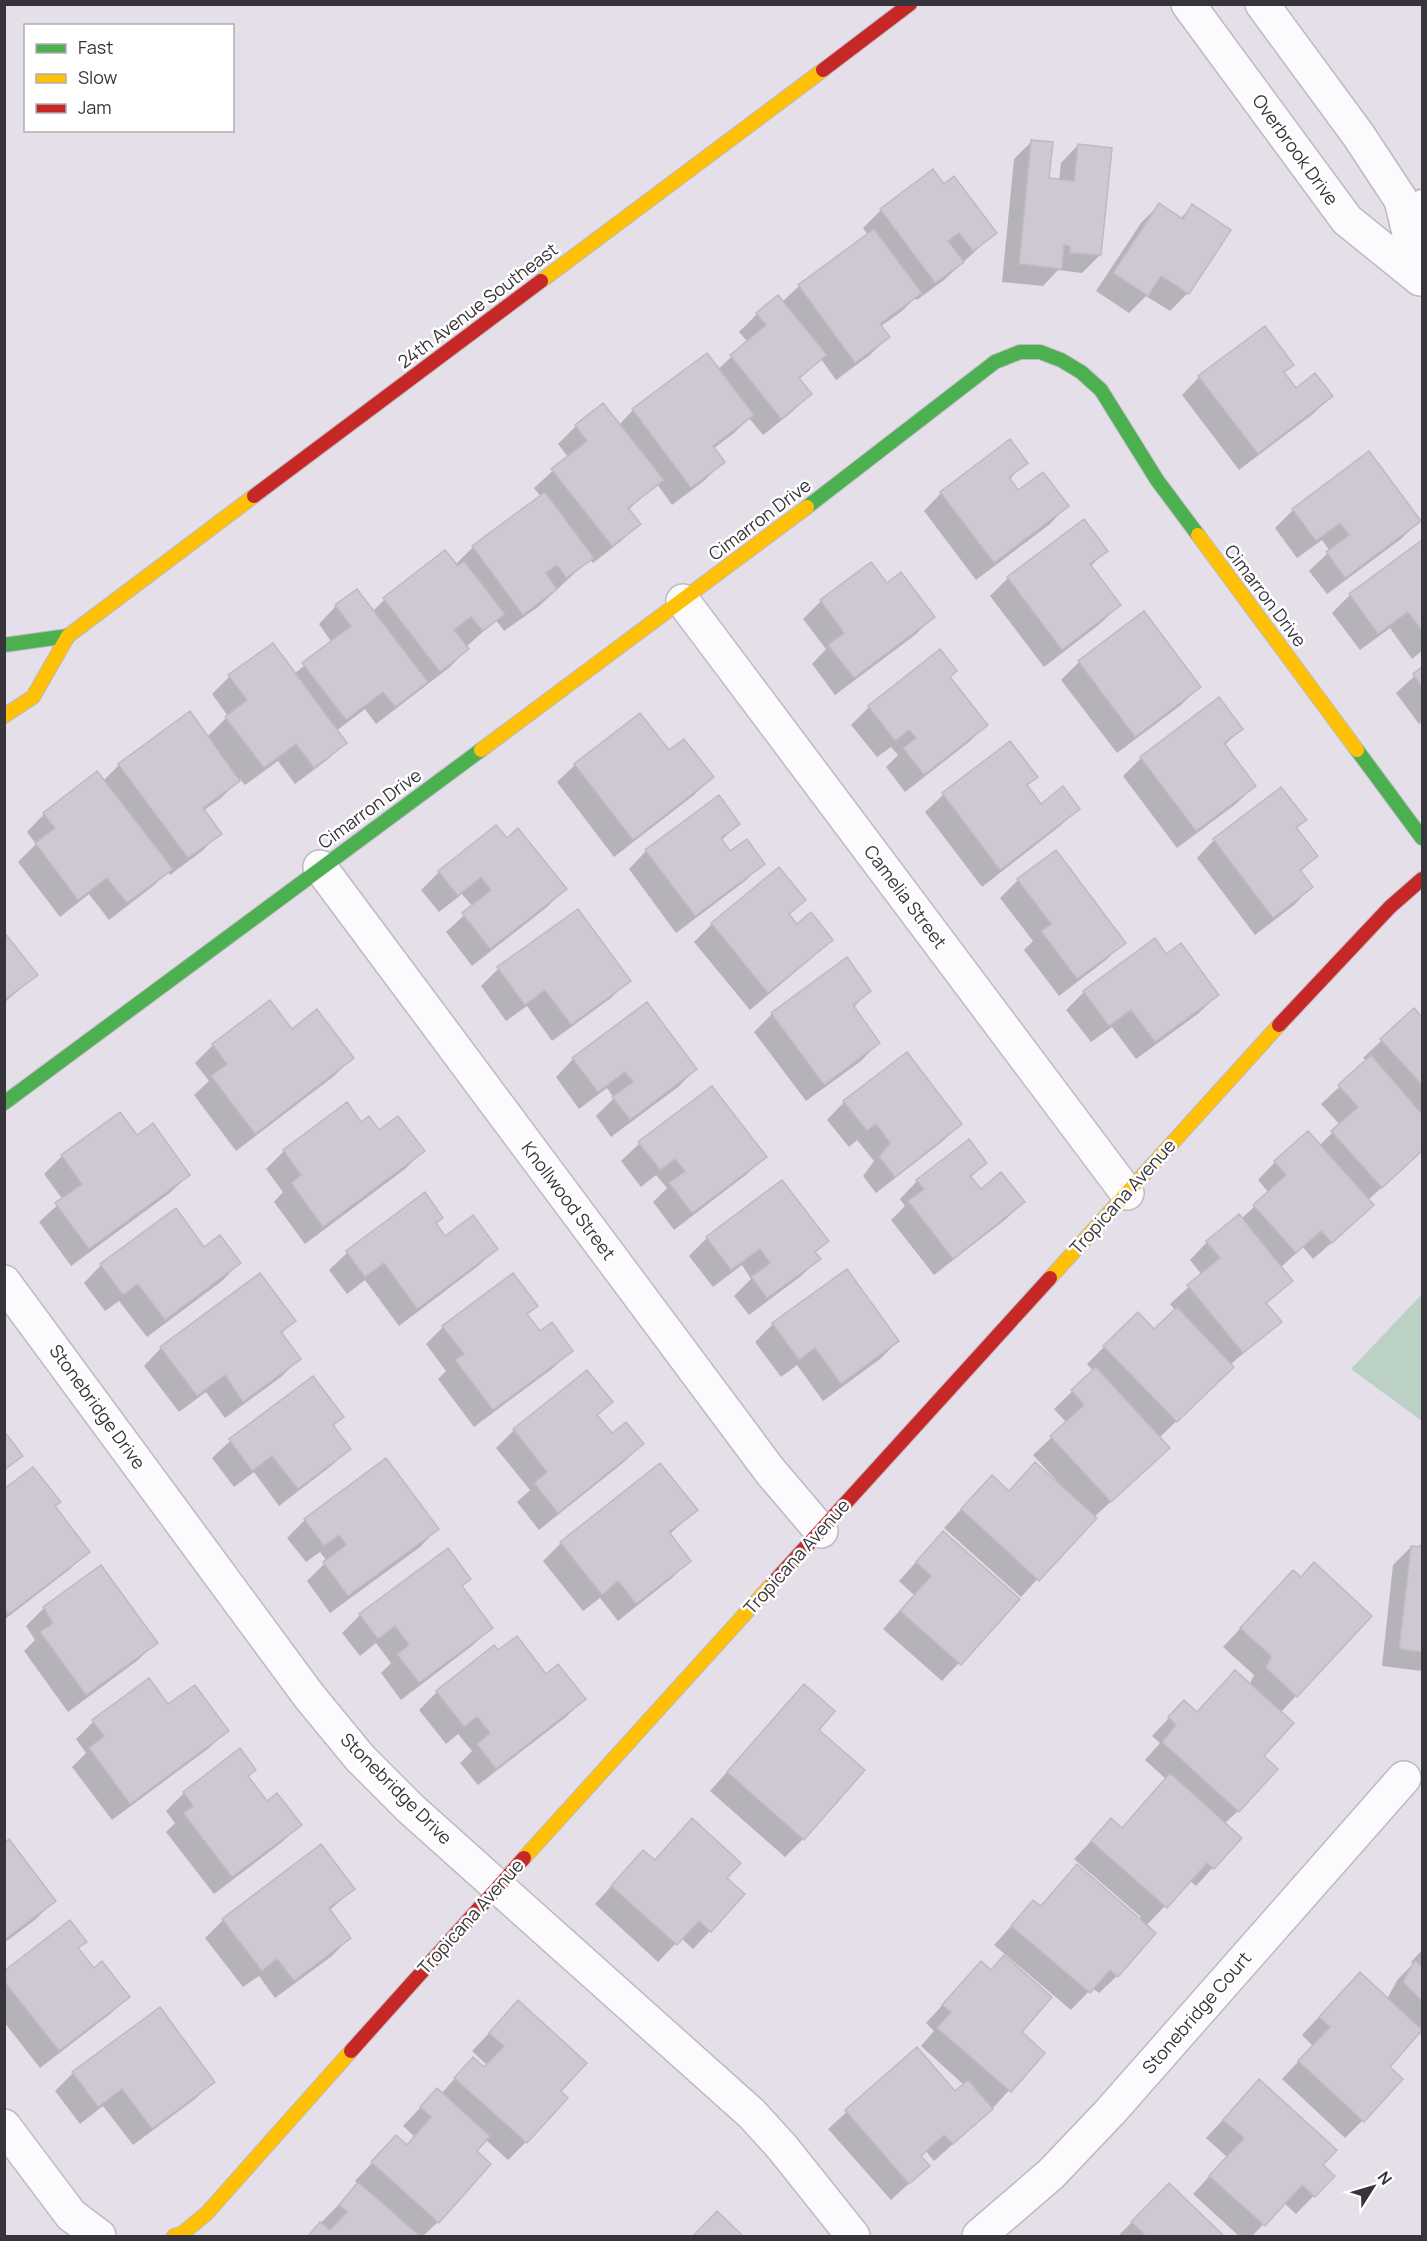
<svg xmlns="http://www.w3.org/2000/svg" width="1427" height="2241" font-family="Manrope,sans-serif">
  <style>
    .green { fill: #bcd1c6 }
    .shadow { fill: #0003 }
    .building { fill: #cec8d3; stroke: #bebac1; stroke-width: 1.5 }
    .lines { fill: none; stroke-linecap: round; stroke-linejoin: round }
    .lane-casing { stroke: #bebac0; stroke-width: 26 }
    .street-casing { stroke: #bebac0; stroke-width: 36 }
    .fast-casing { stroke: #bebac0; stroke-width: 16 }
    .slow-casing { stroke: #bebac0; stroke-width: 16 }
    .jam-casing { stroke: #bebac0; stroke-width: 16 }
    .lane { stroke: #fbfafc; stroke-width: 22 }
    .street { stroke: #fbfafc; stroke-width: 33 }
    .fast { stroke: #4caf50; stroke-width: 14 }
    .slow { stroke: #ffc107; stroke-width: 14 }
    .jam { stroke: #c62828; stroke-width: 14 }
    .labels { text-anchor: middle; stroke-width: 5; stroke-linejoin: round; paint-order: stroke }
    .street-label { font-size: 18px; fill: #38343b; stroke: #fff }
  </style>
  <rect width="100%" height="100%" fill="#e4dfe8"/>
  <path class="green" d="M1422 1294V1421L1351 1369Z"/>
  <path class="shadow" d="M1032 141 1048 180 1059 181 1061 163 1078 145 1100 255 1082 273 1058 270 1043 286 1002 282 1014 159Z
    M933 171 944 186 995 233 944 280 917 300 915 298 902 311 880 327 888 337 870 355 836 380 821 359 798 380 810 394 792 412 763 435 749 418 734 433 713 449 723 462 705 480 672 505 657 484 628 510 639 524 621 541 593 563 590 559 538 607 504 631 496 620 466 647 467 649 450 667 376 724 365 709 336 731 345 742 327 760 295 784 278 761 245 785 240 779 221 798 203 811 220 833 202 851 170 875 168 872 153 886 109 920 89 894 60 917 18 862 36 844 27 832 44 814 103 781 119 765 207 737 228 716 212 694 229 677 294 674 332 643 319 624 336 606 373 611 384 600 445 552 455 565 473 547 541 497 534 488 568 457 558 444 576 426 619 425 633 410 706 355 717 370 748 342 739 332 757 314 782 302 799 286 868 235 863 228 881 210Z
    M1159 205 1180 219 1192 206 1229 231 1188 293 1170 311 1146 296 1129 313 1096 291 1141 223Z
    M1292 364 1283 373 1295 390 1331 396 1313 414 1239 470 1182 395 1199 377Z
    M1368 453 1419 521 1401 539 1327 594 1309 571 1330 551 1322 540 1297 558 1275 528 1293 510Z
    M1026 462 1009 480 1018 492 1067 506 1050 524 976 580 924 511 941 493Z
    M1422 542V651L1412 659 1390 628 1360 650 1332 613 1350 595Z
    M1106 551 1090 567 1119 605 1101 623 1044 667 990 596 1008 578Z
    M887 585 933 617 915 635 835 695 812 664 826 649 803 619 821 601Z
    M1144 613 1199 687 1181 705 1117 753 1061 680 1079 662Z
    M1422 669V721L1419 724 1396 693Z
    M1219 700 1241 729 1224 746 1254 786 1237 803 1177 848 1123 776 1141 758Z
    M869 707 986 725 969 742 905 792 886 767 898 755 891 747 877 757 851 725Z
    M1010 743 1036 777 1026 786 1041 806 1078 809 1060 826 982 887 925 812 943 795Z
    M669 752 712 777 694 795 614 857 557 782 575 765Z
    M1305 820 1296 829 1316 856 1300 872 1311 887 1294 905 1255 935 1197 858 1214 840Z
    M738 824 721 841 730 853 763 864 745 881 676 933 629 869 646 851Z
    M496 827 506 840 565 889 547 907 472 966 446 932 473 907 462 894 439 912 421 890 439 872Z
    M1055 852 1124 942 1106 960 1059 996 1024 950 1033 941 1000 898 1018 880Z
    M779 869 804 900 788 916 796 926 831 940 813 957 750 1010 694 942 712 924Z
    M4 934 36 975 4 1003Z
    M1166 956 1217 995 1199 1013 1136 1059 1112 1027 1091 1042 1066 1010 1084 992Z
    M846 960 869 991 853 1008 878 1043 861 1061 806 1101 754 1032 772 1014Z
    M498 969 629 980 611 998 552 1041 527 1006 506 1021 481 986Z
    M1414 1010 1422 1019V1151L1368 1200 1354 1223 1313 1259 1303 1247 1280 1268 1291 1281 1265 1305 1279 1322 1230 1365 1232 1367 1159 1438 1150 1466 1094 1517 1021 1597 944 1528 974 1495 1008 1492 1056 1480 1033 1455 1067 1423 1054 1409 1093 1371 1087 1364 1104 1347 1153 1331 1175 1310 1170 1304 1202 1275 1190 1260 1207 1242 1241 1219 1269 1193 1258 1180 1275 1162 1319 1146 1340 1125 1321 1104 1367 1061 1363 1058Z
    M292 1031 352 1058 334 1076 236 1151 194 1095 209 1081 195 1063 213 1045Z
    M573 1059 696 1069 678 1087 611 1137 596 1116 614 1098 607 1088 579 1109 556 1077Z
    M712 1088 765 1156 747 1174 674 1230 653 1202 667 1188 656 1175 641 1187 621 1161 639 1144Z
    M844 1102 960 1124 943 1141 876 1193 863 1176 874 1161 857 1140 849 1147 827 1120Z
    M120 1114 136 1137 188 1175 171 1192 71 1266 39 1222 63 1200 44 1174 62 1156Z
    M361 1124 423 1151 405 1169 305 1244 274 1202 283 1192 266 1169 284 1151Z
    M985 1163 970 1178 980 1191 1023 1202 1006 1219 934 1275 891 1220 905 1206 900 1199 917 1181Z
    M441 1218 435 1224 445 1238 496 1249 478 1266 399 1326 365 1280 347 1294 329 1270 347 1253Z
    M707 1238 827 1241 815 1253 819 1259 801 1276 749 1315 734 1296 751 1279 742 1265 713 1287 689 1256Z
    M239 1263 222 1281 147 1337 119 1301 105 1311 84 1283 101 1265Z
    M846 1271 898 1341 880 1359 823 1401 797 1365 781 1377 755 1342 773 1324Z
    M536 1305 526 1315 539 1333 571 1351 553 1368 474 1427 438 1379 446 1371 426 1344 443 1327Z
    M294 1321 281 1334 299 1359 281 1377 225 1418 206 1392 179 1412 144 1366 161 1348Z
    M312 1378 342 1417 333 1427 349 1449 331 1466 279 1506 254 1472 234 1487 212 1458 230 1441Z
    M611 1402 597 1416 612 1435 642 1444 624 1462 539 1530 517 1502 530 1490 496 1448 514 1430Z
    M660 1466 696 1510 669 1535 689 1560 672 1578 618 1621 600 1598 583 1611 543 1561 561 1543Z
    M4 1491 54 1507 88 1551 70 1569 4 1620Z
    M305 1520 437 1529 420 1547 330 1613 307 1581 327 1561 320 1552 306 1562 287 1538Z
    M1422 1543V1671L1382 1666 1393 1565 1411 1547 1417 1548Z
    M926 1551 1018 1600 942 1681 883 1629 914 1595 899 1581Z
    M101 1567 156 1642 138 1660 68 1712 24 1651 35 1640 26 1626 44 1608Z
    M469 1579 461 1587 491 1628 473 1645 401 1700 381 1673 391 1663 376 1643 360 1656 342 1633 360 1615Z
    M1276 1590 1296 1696 1280 1713 1238 1811 1224 1824 1240 1838 1196 1886 1189 1880 1146 1926 1117 1976 1099 1993 1092 1988 1071 2010 994 1945 1033 1902 1039 1907 1077 1866 1139 1920 1141 1917 1074 1859 1111 1820 1121 1829 1166 1779 1145 1760 1160 1743 1152 1736 1184 1702 1196 1713 1235 1672 1249 1685 1254 1675 1223 1647Z
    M498 1652 546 1676 584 1699 566 1717 478 1785 460 1763 472 1751 458 1734 446 1744 419 1710 437 1692Z
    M804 1686 817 1730 803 1839 785 1857 710 1791Z
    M168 1706 227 1730 209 1748 112 1820 72 1767 86 1753 76 1739 93 1722Z
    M240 1750 247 1777 266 1803 300 1825 282 1842 214 1894 166 1832 175 1823 166 1811 184 1793Z
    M674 1838 725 1878 710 1931 693 1949 681 1938 658 1962 595 1904 626 1870 654 1861Z
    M4 1844 54 1901 36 1919 4 1943Z
    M353 1889 329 1911 349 1938 332 1956 275 1998 259 1976 243 1987 205 1938 223 1920Z
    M85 1942 77 1949 94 1970 128 1997 110 2014 40 2068 4 2022V1973Z
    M1422 1950V2036L1419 2033 1387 2067 1363 2120 1345 2138 1282 2079 1313 2046 1302 2035 1342 1992 1387 1999 1398 1979 1413 1964 1411 1962Z
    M981 1963 1019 2032 1043 2053 992 2109 934 2161 926 2151 920 2157 928 2166 891 2200 828 2129 916 2049 955 2093 964 2085 921 2046 934 2031 926 2023Z
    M518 2003 559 2091 526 2142 508 2160 485 2139 475 2151 438 2222 423 2236H308L359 2184 355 2181 396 2137 405 2146 414 2136 403 2126 437 2090 441 2094 456 2077 483 2069 487 2065 472 2051Z
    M73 2073 213 2082 195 2099 133 2145 103 2106 80 2124 55 2091Z
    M1242 2099 1333 2176 1296 2214 1284 2203 1252 2236H1239L1193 2194 1227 2157 1206 2138Z
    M1169 2185 1222 2236H1118Z
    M717 2213 741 2236H694Z"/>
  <path class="building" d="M1031 140 1053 142 1049 178 1074 181 1078 144 1112 148 1101 255 1070 253V246L1064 245 1062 269 1019 264Z
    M933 169 944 184 954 176 997 233 973 251 959 233 948 241 964 262 935 283 880 209Z
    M1159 203 1183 219 1192 204 1231 230 1189 294 1161 276 1148 296 1113 273Z
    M874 229 922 293 880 324 890 337 855 363 798 285Z
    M778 295 827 355 799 378 812 394 781 419 730 355 766 325 756 313Z
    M1265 326 1294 365 1284 372 1296 388 1315 373 1333 396 1258 454 1198 376Z
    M707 353 754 415 713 446 725 462 691 488 632 409Z
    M603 403 664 480 628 508 641 524 612 546 551 469 587 441 575 425Z
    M1010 439 1028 463 1009 477 1018 490 1043 472 1069 506 994 563 940 492Z
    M1369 451 1421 521 1345 578 1326 552 1349 535 1340 523 1316 541 1292 509Z
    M545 492 594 558 566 578 557 565 546 573 557 589 523 615 472 546Z
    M1084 519 1108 551 1090 564 1121 605 1062 650 1007 577Z
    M1422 540V631L1408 612 1378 634 1349 594Z
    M445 550 458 566 464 561 505 614 483 631 471 617 454 630 469 649 440 672 383 598Z
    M871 562 887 583 901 572 935 617 854 678 828 645 844 633 820 600Z
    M357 589 428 682 395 707 383 692 346 720 302 663 351 626 335 605Z
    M1144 611 1201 687 1135 737 1078 661Z
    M273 643 347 743 314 768 296 744 264 768 225 717 247 700 228 675Z
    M940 649 957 671 950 677 988 725 924 775 903 748 916 738 909 730 895 741 868 706Z
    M1422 667V687L1413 674Z
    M1219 697 1243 729 1224 743 1256 786 1196 831 1140 757Z
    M190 711 240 781 203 808 222 834 188 858 118 764Z
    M640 713 669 750 684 739 714 777 633 840 574 764Z
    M1010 741 1038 777 1027 785 1041 804 1063 786 1080 809 1000 870 942 793Z
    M97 771 173 869 127 903 107 878 78 900 35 843 55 828 43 813Z
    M1281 787 1307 820 1296 827 1318 856 1300 870 1313 887 1273 918 1213 839Z
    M719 795 740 824 721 838 730 851 747 839 765 864 695 916 645 850Z
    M496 825 507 838 518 828 567 889 490 949 462 913 491 890 481 877 458 896 438 871Z
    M1056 850 1126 943 1077 979 1041 931 1051 924 1017 879Z
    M779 867 806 900 789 914 797 924 811 912 833 940 768 993 711 923Z
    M578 909 631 981 571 1025 545 990 525 1005 497 967Z
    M4 932 38 975 4 1000Z
    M1155 938 1166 954 1181 943 1219 995 1155 1042 1131 1010 1109 1026 1083 991Z
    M847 957 871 991 853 1005 880 1043 824 1085 771 1013Z
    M270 1000 292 1029 317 1009 354 1058 255 1134 211 1076 227 1064 212 1044Z
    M647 1002 697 1069 630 1120 612 1097 633 1082 625 1072 598 1092 572 1058Z
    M1414 1008 1422 1017V1085L1380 1039Z
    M907 1052 962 1124 895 1177 879 1157 890 1143 876 1124 867 1131 843 1101Z
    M1371 1055 1422 1114V1151L1382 1188 1331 1131 1358 1107 1338 1085Z
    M712 1086 767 1157 692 1213 669 1183 685 1171 675 1159 660 1170 638 1142Z
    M347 1102 361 1122 369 1116 379 1130 398 1116 425 1151 323 1227 291 1183 301 1175 283 1150Z
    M120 1112 137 1135 153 1123 190 1175 89 1249 55 1203 82 1184 61 1155Z
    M1308 1131 1374 1205 1332 1243 1321 1231 1296 1253 1253 1205 1286 1175 1274 1161Z
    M969 1139 987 1163 970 1176 981 1189 1001 1172 1025 1202 953 1259 908 1201 924 1189 916 1180Z
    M782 1180 829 1241 815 1252 821 1259 767 1298 751 1277 770 1263 760 1249 731 1270 706 1237Z
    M425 1192 443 1218 436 1223 445 1236 473 1215 498 1249 417 1309 384 1263 365 1277 346 1251Z
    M176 1208 204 1247 220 1235 241 1263 165 1320 138 1284 123 1295 100 1264Z
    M1239 1214 1293 1281 1266 1303 1282 1322 1243 1353 1187 1285 1220 1258 1206 1241Z
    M847 1269 899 1341 841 1384 815 1348 799 1360 772 1323Z
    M260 1273 296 1321 281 1332 301 1359 243 1402 225 1375 197 1396 160 1347Z
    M513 1273 538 1306 527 1314 540 1331 552 1322 573 1351 493 1410 455 1360 464 1354 442 1326Z
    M1177 1307 1234 1367 1177 1422 1103 1346 1138 1312 1154 1329Z
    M1096 1367 1170 1448 1111 1502 1050 1436 1084 1405 1071 1390Z
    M587 1370 613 1402 597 1415 612 1433 626 1422 644 1444 558 1513 534 1483 547 1472 513 1429Z
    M313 1376 344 1417 333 1425 351 1449 298 1489 272 1456 252 1471 229 1439Z
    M4 1431 23 1456 4 1470Z
    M386 1458 439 1529 348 1596 323 1562 346 1545 339 1535 324 1546 304 1519Z
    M1035 1462 1097 1518 1039 1581 961 1509 992 1475 1009 1491Z
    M660 1463 698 1510 669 1532 691 1561 636 1604 618 1581 602 1595 560 1542Z
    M33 1467 61 1502 55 1506 90 1552 9 1614 4 1608V1489Z
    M943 1531 1020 1599 961 1665 900 1611 931 1576 916 1562Z
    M1411 1546 1422 1547V1652L1399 1649Z
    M448 1548 471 1579 462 1586 493 1628 419 1683 397 1654 409 1645 395 1626 378 1639 359 1614Z
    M1314 1562 1372 1616 1297 1697 1266 1668 1271 1656 1240 1628 1293 1570 1301 1577Z
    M101 1565 158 1643 86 1695 40 1632 53 1623 43 1607Z
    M517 1636 546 1674 558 1664 586 1699 496 1769 477 1744 490 1733 477 1717 464 1727 436 1691 494 1645 498 1650Z
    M1235 1670 1294 1723 1264 1756 1278 1769 1239 1812 1162 1742 1176 1725 1168 1717 1184 1700 1197 1712Z
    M149 1678 168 1704 195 1685 229 1731 130 1804 89 1748 104 1736 92 1720Z
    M804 1684 835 1711 819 1730 865 1770 804 1840 727 1772Z
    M240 1748 256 1770 248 1776 267 1801 277 1793 302 1825 232 1877 183 1813 193 1806 183 1792Z
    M1170 1773 1242 1838 1214 1869 1207 1863 1167 1908 1091 1841 1111 1818 1122 1828Z
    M692 1818 741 1863 727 1878 745 1894 711 1932 699 1921 677 1945 611 1886 643 1850 655 1860Z
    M9 1839 56 1901 4 1940V1843Z
    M321 1844 355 1889 329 1908 351 1938 294 1981 277 1959 262 1971 222 1919Z
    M1077 1864 1156 1933 1118 1977 1110 1970 1090 1993 1011 1926 1033 1900 1041 1906Z
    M70 1920 87 1942 78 1948 94 1968 102 1961 130 1997 59 2051 4 1981V1971Z
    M1004 1955 1052 1997 1022 2032 1045 2053 1011 2092 937 2028 951 2012 942 2005 981 1961 991 1970Z
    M1415 1960 1422 1967V2001L1403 1982Z
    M1360 1972 1422 2030 1390 2067 1403 2079 1364 2122 1298 2061 1330 2027 1319 2017Z
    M518 2000 587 2063 561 2091 568 2098 527 2143 454 2078 473 2057 484 2067 504 2046 489 2033Z
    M160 2007 215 2082 152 2129 122 2089 98 2107 72 2072Z
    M917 2047 955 2091 968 2080 993 2109 953 2144 944 2135 921 2156 930 2166 909 2184 845 2110Z
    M1259 2079 1337 2150 1323 2165 1335 2176 1315 2197 1302 2185 1265 2226 1209 2176 1244 2138 1223 2120Z
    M437 2088 490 2136 477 2151 491 2164 439 2223 371 2162 396 2135 407 2145 431 2117 420 2107Z
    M358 2182 420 2236H308L320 2222 330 2230 347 2212 339 2205Z
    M1169 2183 1224 2236H1146L1131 2222Z
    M717 2211 743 2236H693Z"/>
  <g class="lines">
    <defs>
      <path id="lane" d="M1404 213 1422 201"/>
      <path id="street" d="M1188 4 1347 220 1420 279 1401 200 1359 136 1262 4
        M683 601 1127 1193
        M320 867 770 1471 821 1531
        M4 1282 309 1696 360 1758 411 1809 752 2114 782 2147 853 2236
        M4 2126 71 2215 99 2236
        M979 2236 1051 2174 1110 2112 1404 1778"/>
      <path id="fast" d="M807 507 995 362 1020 352H1040L1061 360 1081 372 1101 390 1157 480 1198 535
        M4 645 68 636
        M1357 750 1422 838
        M4 1103 481 750"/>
      <path id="slow" d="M541 281 823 70
        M1198 535 1357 750
        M4 716 33 697 68 636 254 496
        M481 750 807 507
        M1050 1278 1279 1025
        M524 1858 773 1583
        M174 2236 183 2233 207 2213 351 2051"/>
      <path id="jam" d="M823 70 910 4
        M254 496 541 281
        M1279 1025 1390 907 1422 879
        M773 1583 1050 1278
        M351 2051 524 1858"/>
    </defs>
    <use href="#lane" class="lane-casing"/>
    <use href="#street" class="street-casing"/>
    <use href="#fast" class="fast-casing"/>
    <use href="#slow" class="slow-casing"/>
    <use href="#jam" class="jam-casing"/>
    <use href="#lane" class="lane"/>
    <use href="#street" class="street"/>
    <use href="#fast" class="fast"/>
    <use href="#slow" class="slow"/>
    <use href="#jam" class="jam"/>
  </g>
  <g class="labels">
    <g class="street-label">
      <text transform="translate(1295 150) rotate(54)" y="6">Overbrook Drive</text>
      <text transform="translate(478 306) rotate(-37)" y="6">24th Avenue Southeast</text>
      <text transform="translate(760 520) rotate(-37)" y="6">Cimarron Drive</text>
      <text transform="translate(1265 596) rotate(53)" y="6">Cimarron Drive</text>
      <text transform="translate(370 809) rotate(-36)" y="6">Cimarron Drive</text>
      <text transform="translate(905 897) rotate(53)" y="6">Camelia Street</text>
      <text transform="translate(1123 1197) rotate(-48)" y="6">Tropicana Avenue</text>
      <text transform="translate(568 1201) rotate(53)" y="6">Knollwood Street</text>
      <text transform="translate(97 1407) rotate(54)" y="6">Stonebridge Drive</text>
      <text transform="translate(797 1557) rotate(-48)" y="6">Tropicana Avenue</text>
      <text transform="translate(396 1789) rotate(45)" y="6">Stonebridge Drive</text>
      <text transform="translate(471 1917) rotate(-48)" y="6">Tropicana Avenue</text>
      <text transform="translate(1197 2013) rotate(-49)" y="6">Stonebridge Court</text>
    </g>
  </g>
  <rect width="1427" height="2241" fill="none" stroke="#38343b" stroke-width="12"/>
  <rect x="24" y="24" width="210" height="108" fill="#ffffff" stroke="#afaeb1" stroke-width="1.5"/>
  <rect x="36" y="44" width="30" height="9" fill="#4caf50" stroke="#afaeb1" stroke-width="1.5"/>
  <text x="78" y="54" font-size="18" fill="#38343b">Fast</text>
  <rect x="36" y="74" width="30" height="9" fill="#ffc107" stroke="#afaeb1" stroke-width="1.5"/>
  <text x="78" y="84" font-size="18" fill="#38343b">Slow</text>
  <rect x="36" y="104" width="30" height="9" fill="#c62828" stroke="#afaeb1" stroke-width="1.5"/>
  <text x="78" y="114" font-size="18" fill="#38343b">Jam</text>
  <g transform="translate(1373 2187) rotate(53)" stroke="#ffffff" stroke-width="4.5" paint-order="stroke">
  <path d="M0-4.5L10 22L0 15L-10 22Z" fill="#38343b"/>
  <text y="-9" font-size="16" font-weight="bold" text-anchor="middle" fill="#38343b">N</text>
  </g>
</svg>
